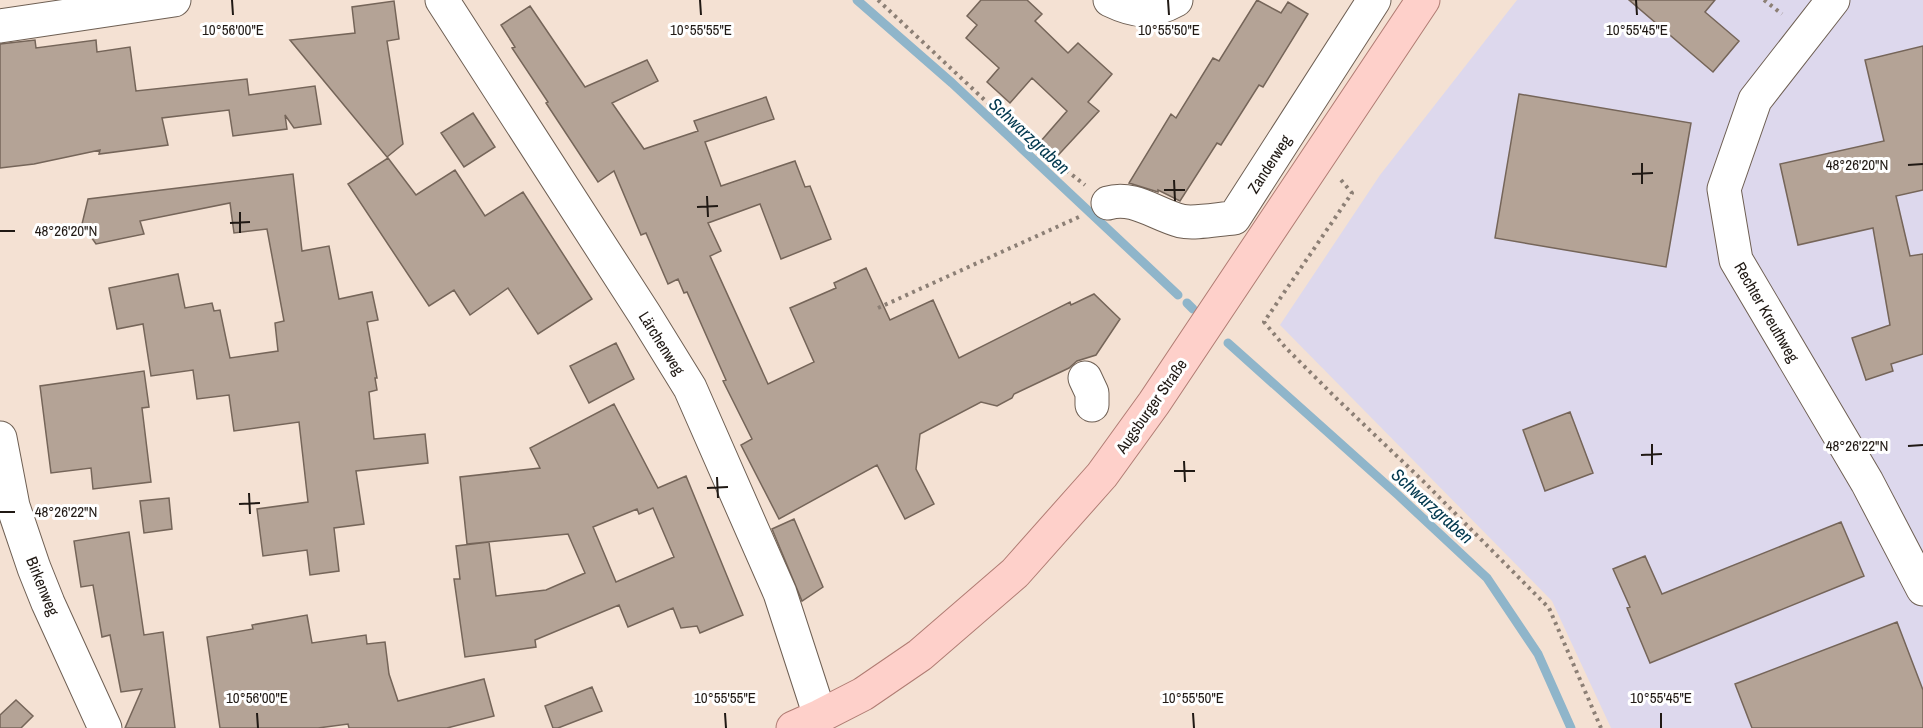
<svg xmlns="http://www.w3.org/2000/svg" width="1923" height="728" font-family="'Archivo Narrow',sans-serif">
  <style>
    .commercial { fill: #ddd8ed }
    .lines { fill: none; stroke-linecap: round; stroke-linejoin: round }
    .stream { stroke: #8fb5ca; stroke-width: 9 }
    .building { fill: #b4a396; stroke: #756559; stroke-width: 1.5; fill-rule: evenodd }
    .minor-casing { stroke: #6e5f53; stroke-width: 35 }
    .major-casing { stroke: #b07c73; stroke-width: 35 }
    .path { stroke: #8c7f75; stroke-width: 4; stroke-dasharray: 3 4.5; stroke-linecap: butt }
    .minor { stroke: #fff; stroke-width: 33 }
    .major { stroke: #fed0ca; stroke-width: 33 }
    .ticks { fill: none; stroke: #201914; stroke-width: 2 }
    .labels { text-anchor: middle; stroke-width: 6; stroke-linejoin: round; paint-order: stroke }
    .street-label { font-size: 16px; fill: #201914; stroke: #fff }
    .water-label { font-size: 18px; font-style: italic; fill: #01374d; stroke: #fff }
    .ticks-label { font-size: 15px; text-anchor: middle; fill: #201914; stroke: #fff; stroke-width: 6; stroke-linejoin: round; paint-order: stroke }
  </style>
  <rect width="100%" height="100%" fill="#f4e1d3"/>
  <path class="commercial" d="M1517 0H1923V728H1611L1552 601 1280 325 1380 175Z"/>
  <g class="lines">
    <path class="stream" d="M857 0 952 83 1178 295
      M1187 303 1193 309
      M1228 343 1398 495 1487 578 1538 654 1571 728"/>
  </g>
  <path class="building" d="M981 0H1027L1042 14 1035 21 1068 53 1078 43 1112 74 1088 102 1099 111 1050 164 1034 149 1067 111 1032 78 1010 103 987 82 999 68 966 38 977 25 967 16Z
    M1257 0 1281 13 1288 2 1308 14 1263 87 1259 85 1221 145 1217 143 1180 201 1158 190V192L1129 183 1171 114 1176 118 1213 58 1219 61Z
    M1629 0H1715L1705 12 1739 41 1713 72Z
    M394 1 399 39 387 41 403 144 387 157 290 40 355 33 352 7Z
    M530 6 585 87 647 60 658 81 612 103 644 149 698 131 694 121 766 97 774 119 705 142 721 186 795 161 805 187 810 186 831 239 781 259 760 204 708 223 721 251 710 256 768 384 814 362 790 308 836 288 834 283 866 268 890 320 933 300 959 358 1070 302 1071 305 1094 294 1120 319 1096 355 1077 361 1069 368 1014 394 1012 398 997 406 981 402 920 434 916 469 934 504 905 519 877 465 779 519 741 445 752 439 723 381 726 380 687 292 684 293 678 279 668 284 646 233 641 235 614 171 598 182 546 103 548 102 512 48 515 47 501 25Z
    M35 40 36 48 96 40 97 52 130 47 136 91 247 79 249 95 315 86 321 124 294 128 285 115 287 129 233 136 229 110 162 118 168 145 99 154 100 150 34 164 0 168V44Z
    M1923 46V190L1896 196 1910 256 1923 254V354L1891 364 1893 371 1866 380 1852 338 1890 325 1873 228 1798 245 1780 164 1884 141 1865 60Z
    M1519 94 1691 123 1666 267 1495 238Z
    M473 113 495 147 464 167 441 133Z
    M388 158 416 195 455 170 485 216 523 192 592 299 538 334 508 288 470 315 454 290 429 306 348 184Z
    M293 174 302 251 329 246 339 299 372 292 378 320 367 322 377 378H375L377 390 369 392 374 439 425 434 428 463 356 471 364 524 334 528 339 571 310 575 307 550 263 556 257 509 308 502 299 422 234 431 229 395 197 399 193 370 151 376 143 324 117 329 109 288 178 274 185 308 212 303 214 311 220 310 230 358 278 351 275 323 284 321 267 229 234 233 230 203 140 221 144 234 96 244 82 224 88 199Z
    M616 343 634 379 589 403 570 366Z
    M144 371 149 407 142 408 151 482 93 489 91 468 51 473 40 386Z
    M614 404 658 488 686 476 743 615 700 633 697 626 681 628 673 608 628 627 619 605 535 640 536 647 465 657 454 579H460L456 546 489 542 496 596 546 590 585 573 568 534 467 544 460 477 540 468 530 448ZM653 508 674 557 616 582 593 527 637 509 639 514Z
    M1570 412 1593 473 1545 491 1523 430Z
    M169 498 172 529 144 533 140 501Z
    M794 519 823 587 802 601 772 529Z
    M1841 522 1864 576 1650 663 1627 608 1630 607 1613 569 1645 556 1662 594Z
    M129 532 144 635 163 632 175 728H125L142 689 121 692 110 635 102 637 93 585 81 587 74 541Z
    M307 615 312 643 366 635 367 644 385 642 389 674 398 701 484 679 494 716 447 728H349L348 724 318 728H220L207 637 253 629 252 625Z
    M1897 622 1923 690V728H1752L1735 684Z
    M592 687 602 711 558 728H553L545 706Z
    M16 700 33 716 21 728H0V715Z"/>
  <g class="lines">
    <defs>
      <path id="minor" d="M442 0 645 315 690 388 780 593 820 716
        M1110 0C1135 12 1151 14 1176 0
        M1833 0 1755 100 1724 189 1736 260 1867 482 1923 589
        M0 26 174 0
        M1108 203C1133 195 1157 215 1181 221 1194 224 1219 219 1234 218L1374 0
        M1085 378 1092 393V405
        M0 438 13 506 34 568 48 603 105 728"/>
      <path id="major" d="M793 728 820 716 863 694 920 655 1015 573 1102 475 1154 403 1423 0"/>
    </defs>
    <use href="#minor" class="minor-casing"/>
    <use href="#major" class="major-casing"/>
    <path class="path" d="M878 0 1056 167 1066 170 1085 185
      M1764 0 1782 14
      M1341 180 1352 193 1264 322 1285 347 1336 398 1423 481 1549 608 1601 728
      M878 308 1081 216"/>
    <use href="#minor" class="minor"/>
    <use href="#major" class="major"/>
  </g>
  <path class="ticks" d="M232 0 233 15M700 0 701 15M1168 0 1169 15M1636 0 1637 15M1642 163V184M1908 165 1923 164M1632 174 1653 173M1174 180 1175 201M1164 190H1185M707 196 708 217M697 207 718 206M240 212V233M230 223 250 222M0 231H15M1652 444V465M1908 446 1923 445M1641 455 1662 454M1184 461 1185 482M1174 471H1195M717 477 718 498M707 488 728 487M249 493 250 514M239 504 260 503M0 512H15M257 713 258 728M725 713 726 728M1193 713 1194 728M1661 713V728"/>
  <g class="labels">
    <g class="street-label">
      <text transform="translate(1269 164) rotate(-57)" y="6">Zanderweg</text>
      <text transform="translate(1767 312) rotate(60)" y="6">Rechter Kreuthweg</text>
      <text transform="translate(662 343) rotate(58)" y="6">Lärchenweg</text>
      <text transform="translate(1151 406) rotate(-55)" y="6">Augsburger Straße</text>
      <text transform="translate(43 586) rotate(68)" y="6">Birkenweg</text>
    </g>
    <g class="water-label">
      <text transform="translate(1029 136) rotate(43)" y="6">Schwarzgraben</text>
      <text transform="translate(1432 506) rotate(42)" y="6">Schwarzgraben</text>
    </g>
  </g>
  <g class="ticks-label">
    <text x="233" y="35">10°56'00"E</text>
    <text x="701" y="35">10°55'55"E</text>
    <text x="1169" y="35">10°55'50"E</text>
    <text x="1637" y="35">10°55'45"E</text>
    <text x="1857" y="170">48°26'20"N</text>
    <text x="66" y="236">48°26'20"N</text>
    <text x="1857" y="451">48°26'22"N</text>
    <text x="66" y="517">48°26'22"N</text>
    <text x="257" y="703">10°56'00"E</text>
    <text x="725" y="703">10°55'55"E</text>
    <text x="1193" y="703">10°55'50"E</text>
    <text x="1661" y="703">10°55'45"E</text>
  </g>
</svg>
